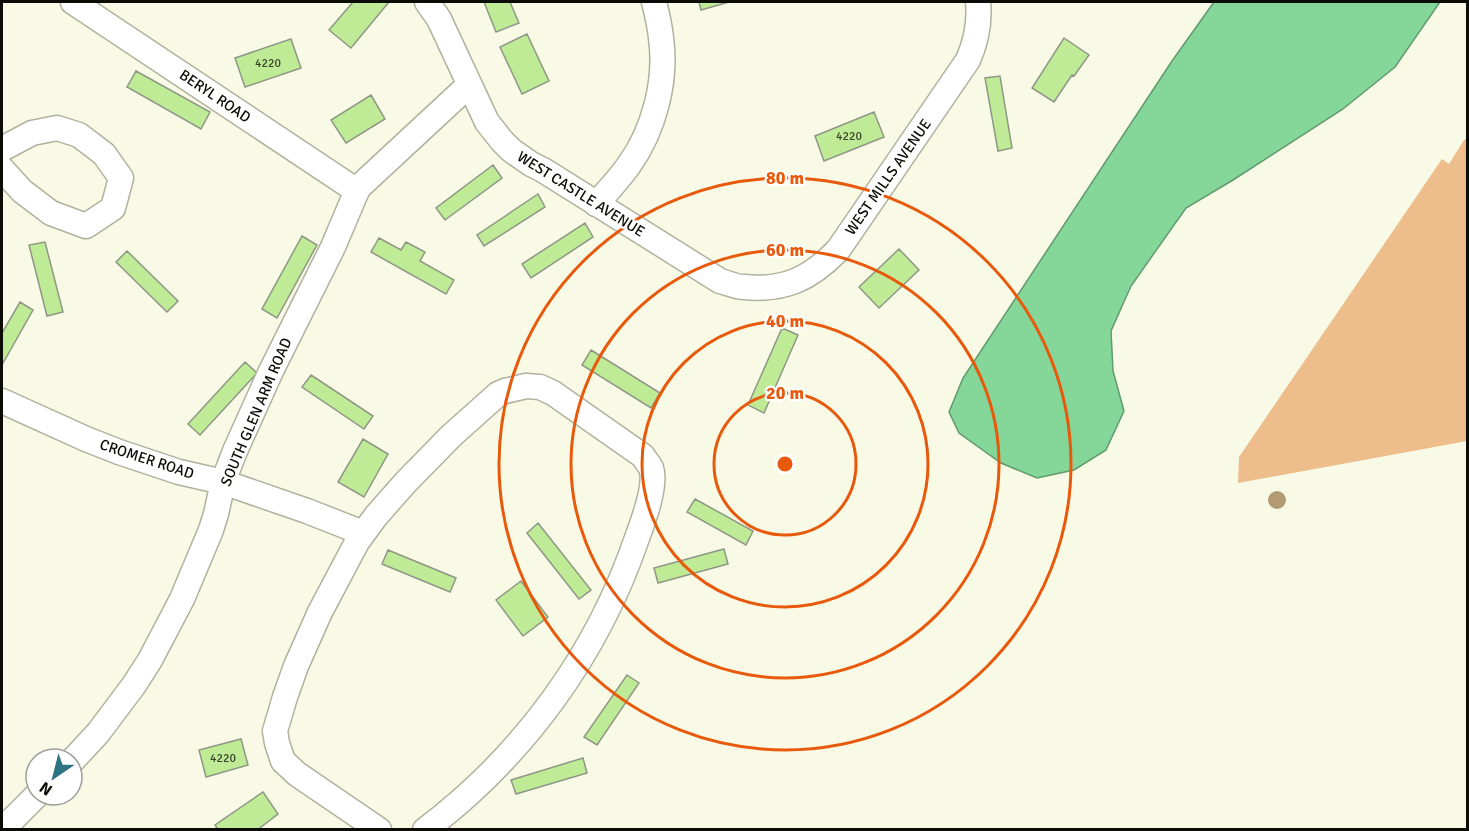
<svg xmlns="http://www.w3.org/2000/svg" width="1469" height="831" font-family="Signika,sans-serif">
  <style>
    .green { fill: #edbd8c }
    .water { fill: #84d799; stroke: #609a6d; stroke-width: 1.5 }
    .building { fill: #c0eb96; stroke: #8e9786; stroke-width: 1.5 }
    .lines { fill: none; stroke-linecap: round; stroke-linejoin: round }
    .minor-casing { stroke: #b0b19e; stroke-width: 27 }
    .minor { stroke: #fff; stroke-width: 24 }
    .tree { fill: #b29a72 }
    .ring { fill: none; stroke: #e8590c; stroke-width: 3 }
    .labels { text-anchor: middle; stroke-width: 4.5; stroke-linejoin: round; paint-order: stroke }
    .number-label { font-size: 12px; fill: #39442a }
    .street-label { font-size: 15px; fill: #0c0c06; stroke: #fff }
    .centre { fill: #e8590c; stroke: #fff; stroke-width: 3 }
    .ring-label { font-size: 18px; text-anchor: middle; font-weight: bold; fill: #e8590c; stroke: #fff; stroke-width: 4.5; stroke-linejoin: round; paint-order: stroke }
  </style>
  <rect width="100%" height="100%" fill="#f9fae5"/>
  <path class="green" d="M1467 138V441L1238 483 1239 457 1442 159 1449 164 1464 140Z"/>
  <path class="water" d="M1214 2H1440L1395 67 1343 109 1233 180 1186 208 1131 286 1111 331 1113 371 1124 411 1106 450 1074 470 1037 478 1001 463 959 433 949 412 963 378 1172 61Z"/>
  <path class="building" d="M353 2H389L351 48 329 30Z
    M484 2H510L519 23 496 32Z
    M699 2H729L701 10Z
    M527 34 549 81 522 94 500 47Z
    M1064 38 1089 55 1074 76 1072 75 1054 102 1032 88Z
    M291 39 301 68 245 87 235 58Z
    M136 71 210 112 201 129 127 87Z
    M1000 76 1012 148 998 151 985 78Z
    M371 95 385 119 346 143 331 120Z
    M874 112 884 137 824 161 815 136Z
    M493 165 502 178 445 220 436 208Z
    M538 194 545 207 484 246 477 235Z
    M585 223 593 237 531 278 522 264Z
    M302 236 317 245 277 318 262 309Z
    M379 238 401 250 406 242 425 252 420 261 454 280 446 294 371 252Z
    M45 242 63 312 47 316 29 245Z
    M899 249 919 270 879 308 859 287Z
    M127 251 178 301 167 312 116 262Z
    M20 302 33 310 2 365V333Z
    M782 328 798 335 764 413 748 405Z
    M591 350 660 393 651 408 582 365Z
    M245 362 257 373 200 435 188 424Z
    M311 375 373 416 364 429 302 387Z
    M363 439 388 454 364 497 338 482Z
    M695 499 753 531 746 545 687 512Z
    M538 523 591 590 579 599 527 533Z
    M724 549 728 564 658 583 654 568Z
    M388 550 456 578 450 592 382 564Z
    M521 581 548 617 523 636 496 600Z
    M627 675 639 683 597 745 584 737Z
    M241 739 248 765 206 777 199 750Z
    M583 758 587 773 516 794 511 780Z
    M263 792 278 814 257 830H218L215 825Z"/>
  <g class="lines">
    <defs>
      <path id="minor" d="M73 2 357 191
        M427 2 439 19 487 122 502 141 511 150 531 164 543 170 720 281C728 283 736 287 744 287 784 291 810 279 838 250L968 60C976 42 980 22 978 2
        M2 149 32 133 57 128 79 135 104 154 121 178 113 208 86 226 51 213 22 191 2 169
        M596 204C608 191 619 179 629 165 654 130 667 81 661 38 660 26 657 14 654 2
        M2 401 86 439 119 452 179 472 223 482 307 511 363 533
        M72 761 98 733 134 685 150 660 182 599 211 530 216 514 223 482 235 451 271 371 333 247 358 188 469 85
        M2 830 37 795
        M379 830 297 774 283 761 277 743 275 731 285 697 296 666 320 612 357 542 376 516 406 482 451 436 498 394 505 391 526 386 540 387 553 393 643 456C645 460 649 464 651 468 657 484 643 522 637 538 597 655 523 756 425 830"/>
    </defs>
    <use href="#minor" class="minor-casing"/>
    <use href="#minor" class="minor"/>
  </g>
  <circle class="tree" cx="1277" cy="500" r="9"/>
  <g class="ring">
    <circle cx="785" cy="464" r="71"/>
    <circle cx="785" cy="464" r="143"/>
    <circle cx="785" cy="464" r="214"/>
    <circle cx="785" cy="464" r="286"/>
  </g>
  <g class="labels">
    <g class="number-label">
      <text x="268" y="67">4220</text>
      <text x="849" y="140">4220</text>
      <text x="223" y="762">4220</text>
    </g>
    <g class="street-label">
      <text transform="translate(215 96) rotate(34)" y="5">BERYL ROAD</text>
      <text transform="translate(888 177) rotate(-55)" y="5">WEST MILLS AVENUE</text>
      <text transform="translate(581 194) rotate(32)" y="5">WEST CASTLE AVENUE</text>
      <text transform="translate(256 412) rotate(-67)" y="5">SOUTH GLEN ARM ROAD</text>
      <text transform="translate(147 459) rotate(18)" y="5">CROMER ROAD</text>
    </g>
  </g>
  <circle cx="785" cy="464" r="9" class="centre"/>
  <g class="ring-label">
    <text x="785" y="184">80 m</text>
    <text x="785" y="256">60 m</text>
    <text x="785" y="327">40 m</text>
    <text x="785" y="399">20 m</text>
  </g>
  <rect width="1469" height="831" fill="none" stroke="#0c0c06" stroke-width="6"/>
  <g transform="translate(54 777) rotate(215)"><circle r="28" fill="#ffffff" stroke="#9e9e9b" stroke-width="1.5"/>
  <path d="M0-4.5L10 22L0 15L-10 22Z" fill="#2e7381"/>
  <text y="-9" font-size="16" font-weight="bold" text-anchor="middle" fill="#0c0c06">N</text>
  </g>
</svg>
